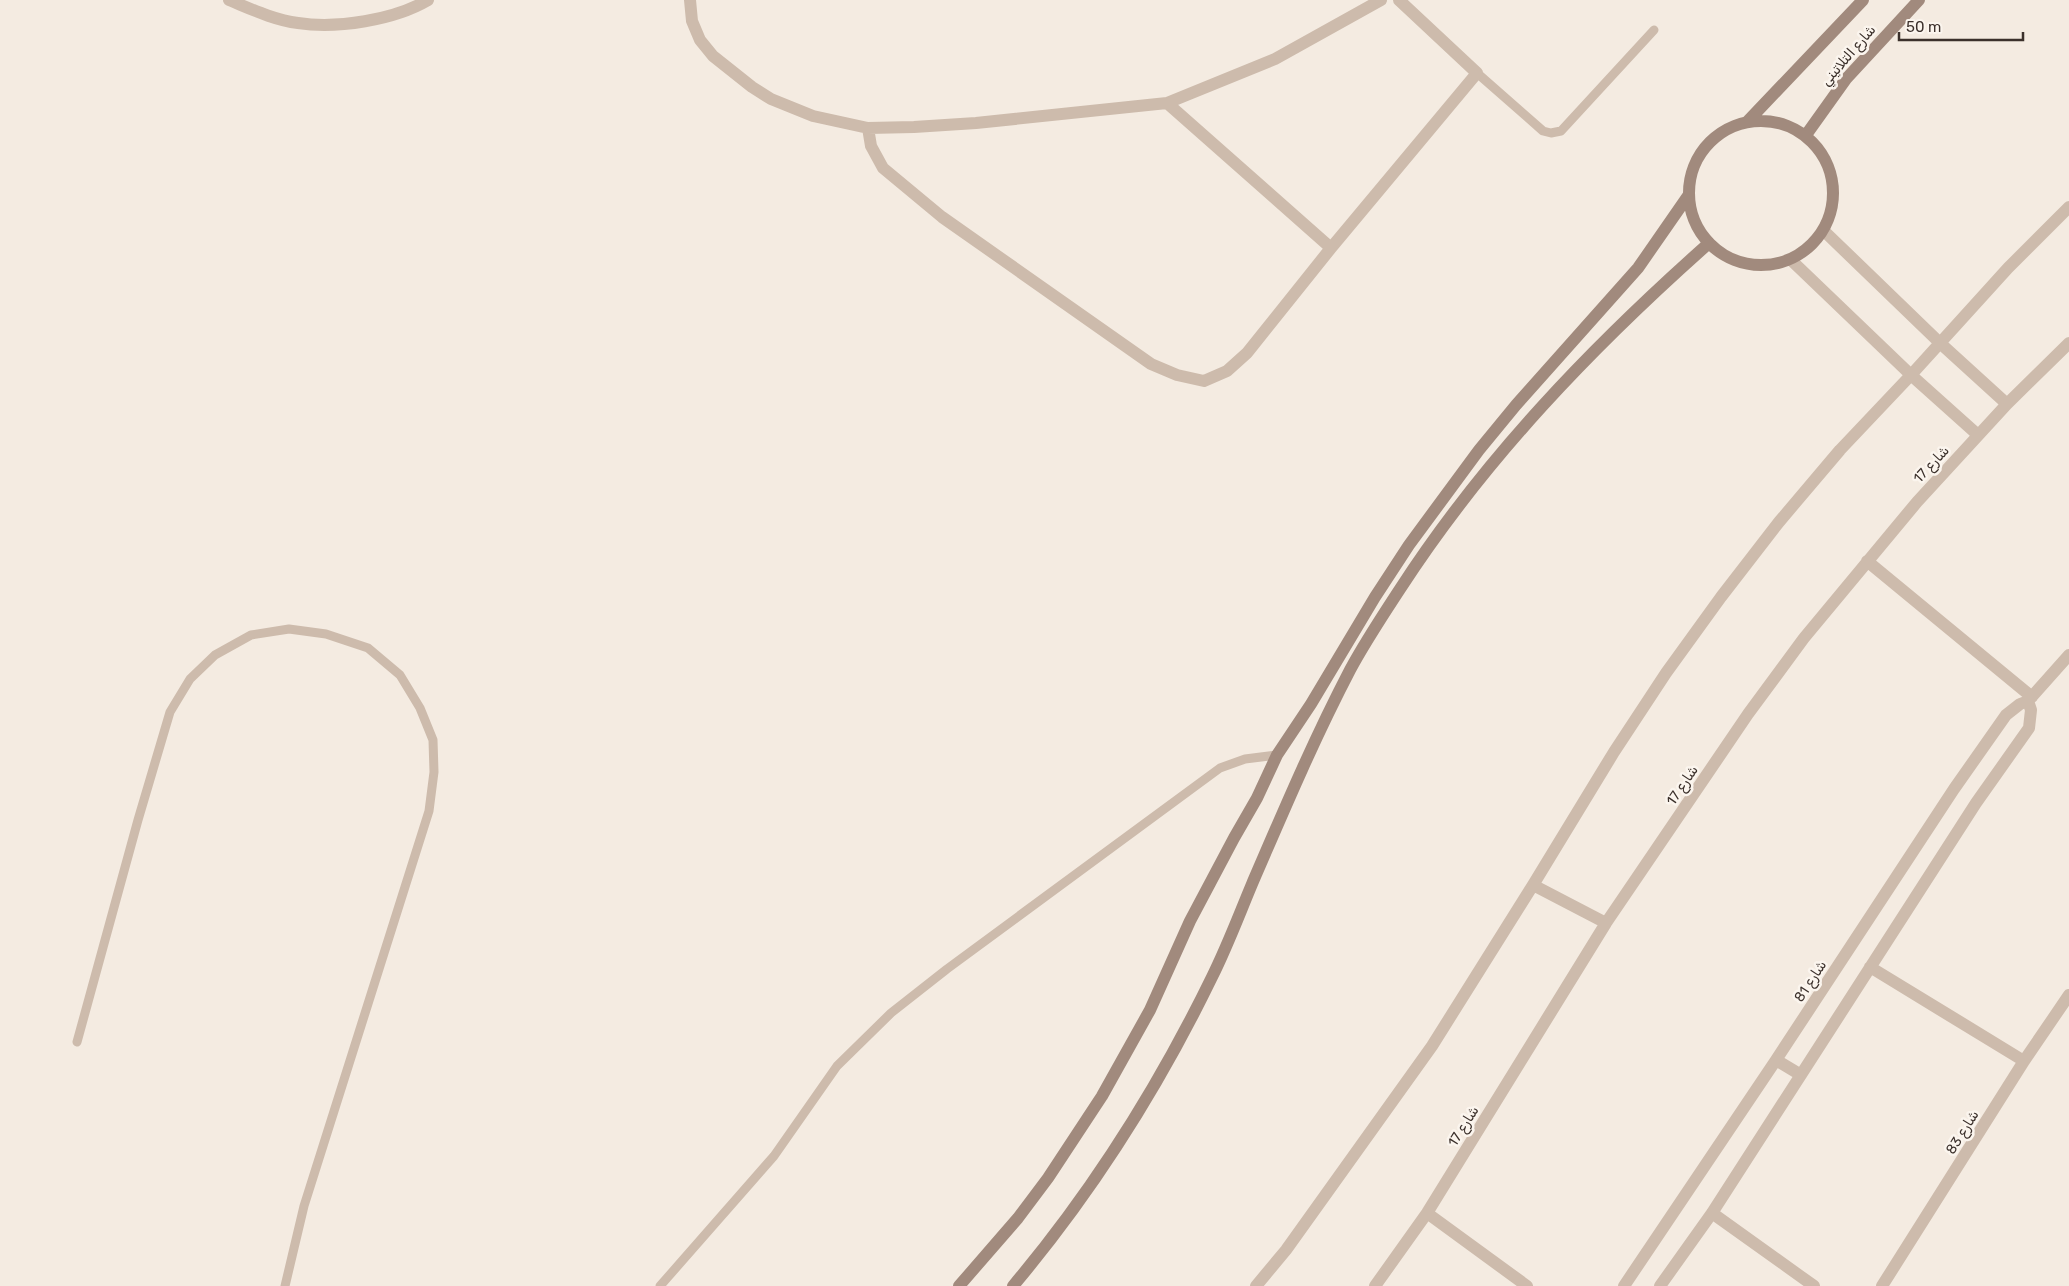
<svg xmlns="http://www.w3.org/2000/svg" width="2069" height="1286" font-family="Rubik,Cairo,sans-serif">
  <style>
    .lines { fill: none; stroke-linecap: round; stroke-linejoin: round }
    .service { stroke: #cdbbac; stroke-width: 9 }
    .minor { stroke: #cdbbac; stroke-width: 12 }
    .secondary { stroke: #a18a7d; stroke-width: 12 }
    .labels { text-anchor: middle; stroke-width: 5; stroke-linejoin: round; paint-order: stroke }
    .street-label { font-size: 14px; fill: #3b302b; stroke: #fbf5ee }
  </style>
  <rect width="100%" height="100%" fill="#f4ebe1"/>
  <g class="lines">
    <path class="service" d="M1477 73 1543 131 1551 133 1561 131 1654 30
      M77 1042 138 820 170 712 190 679 215 655 251 635 289 629 326 634 368 648 400 675 420 708 433 740 434 772 429 811 304 1206 285 1286
      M660 1286 774 1156 837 1066 891 1013 947 969 1220 768 1245 759 1277 755"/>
    <path class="minor" d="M229 0C251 9 274 20 298 23 337 29 394 20 428 0
      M690 0 692 21 700 40 713 56 752 87 771 99 813 116 868 128 914 127 976 123 1167 103 1275 59 1381 0
      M1167 103 1331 248
      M868 128 871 146 883 168 942 217 1151 364 1177 375 1204 381 1227 371 1247 353 1331 248 1477 73 1399 0
      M1824 231 1940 343 2007 404
      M1791 260 1911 375 1978 435
      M1867 561 2032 697
      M1533 885 1606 923
      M1870 967 2024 1061
      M1776 1060 1801 1075
      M1427 1213 1527 1286
      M1712 1213 1814 1286
      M1256 1286 1286 1250 1432 1046 1533 885 1614 752 1666 673 1721 597 1779 522 1840 450 1911 375 2008 268 2069 207
      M1375 1286 1427 1213 1606 923 1748 714 1804 638 1917 502 2007 404 2069 343
      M1624 1286 1776 1060 1954 789 2006 715 2020 704 2028 701 2069 655
      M1660 1286 1712 1213 1976 803 2029 728 2031 710 2028 701
      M1882 1286 2024 1061 2069 995"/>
    <path class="secondary" d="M1689 193a72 72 0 1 1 144 0a72 72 0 1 1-144 0Z
      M1748 121 1863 0
      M1806 135 1846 79 1919 0
      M959 1286 1018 1218 1048 1178 1102 1096 1150 1010 1190 921 1234 838 1257 798 1277 755 1311 704 1375 597 1409 545 1479 450 1516 405 1638 268 1688 196
      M1013 1286C1093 1191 1158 1088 1212 977 1227 947 1239 915 1252 884 1283 812 1314 739 1350 670 1365 642 1383 615 1400 589 1485 458 1592 347 1708 244"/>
  </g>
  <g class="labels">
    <g class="street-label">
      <text transform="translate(1848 55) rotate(-49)" y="5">شارع التلاتيني</text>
      <text transform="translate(1931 464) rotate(-47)" y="5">شارع 17</text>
      <text transform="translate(1682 785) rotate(-56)" y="5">شارع 17</text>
      <text transform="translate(1810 981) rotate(-57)" y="5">شارع 81</text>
      <text transform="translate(1463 1126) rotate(-58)" y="5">شارع 17</text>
      <text transform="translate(1962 1132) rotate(-58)" y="5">شارع 83</text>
    </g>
  </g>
  <path d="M1899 32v8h124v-8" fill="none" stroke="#3b302b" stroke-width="2.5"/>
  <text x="1906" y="32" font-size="15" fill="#3b302b" stroke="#fbf5ee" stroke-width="4" paint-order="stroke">50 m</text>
</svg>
